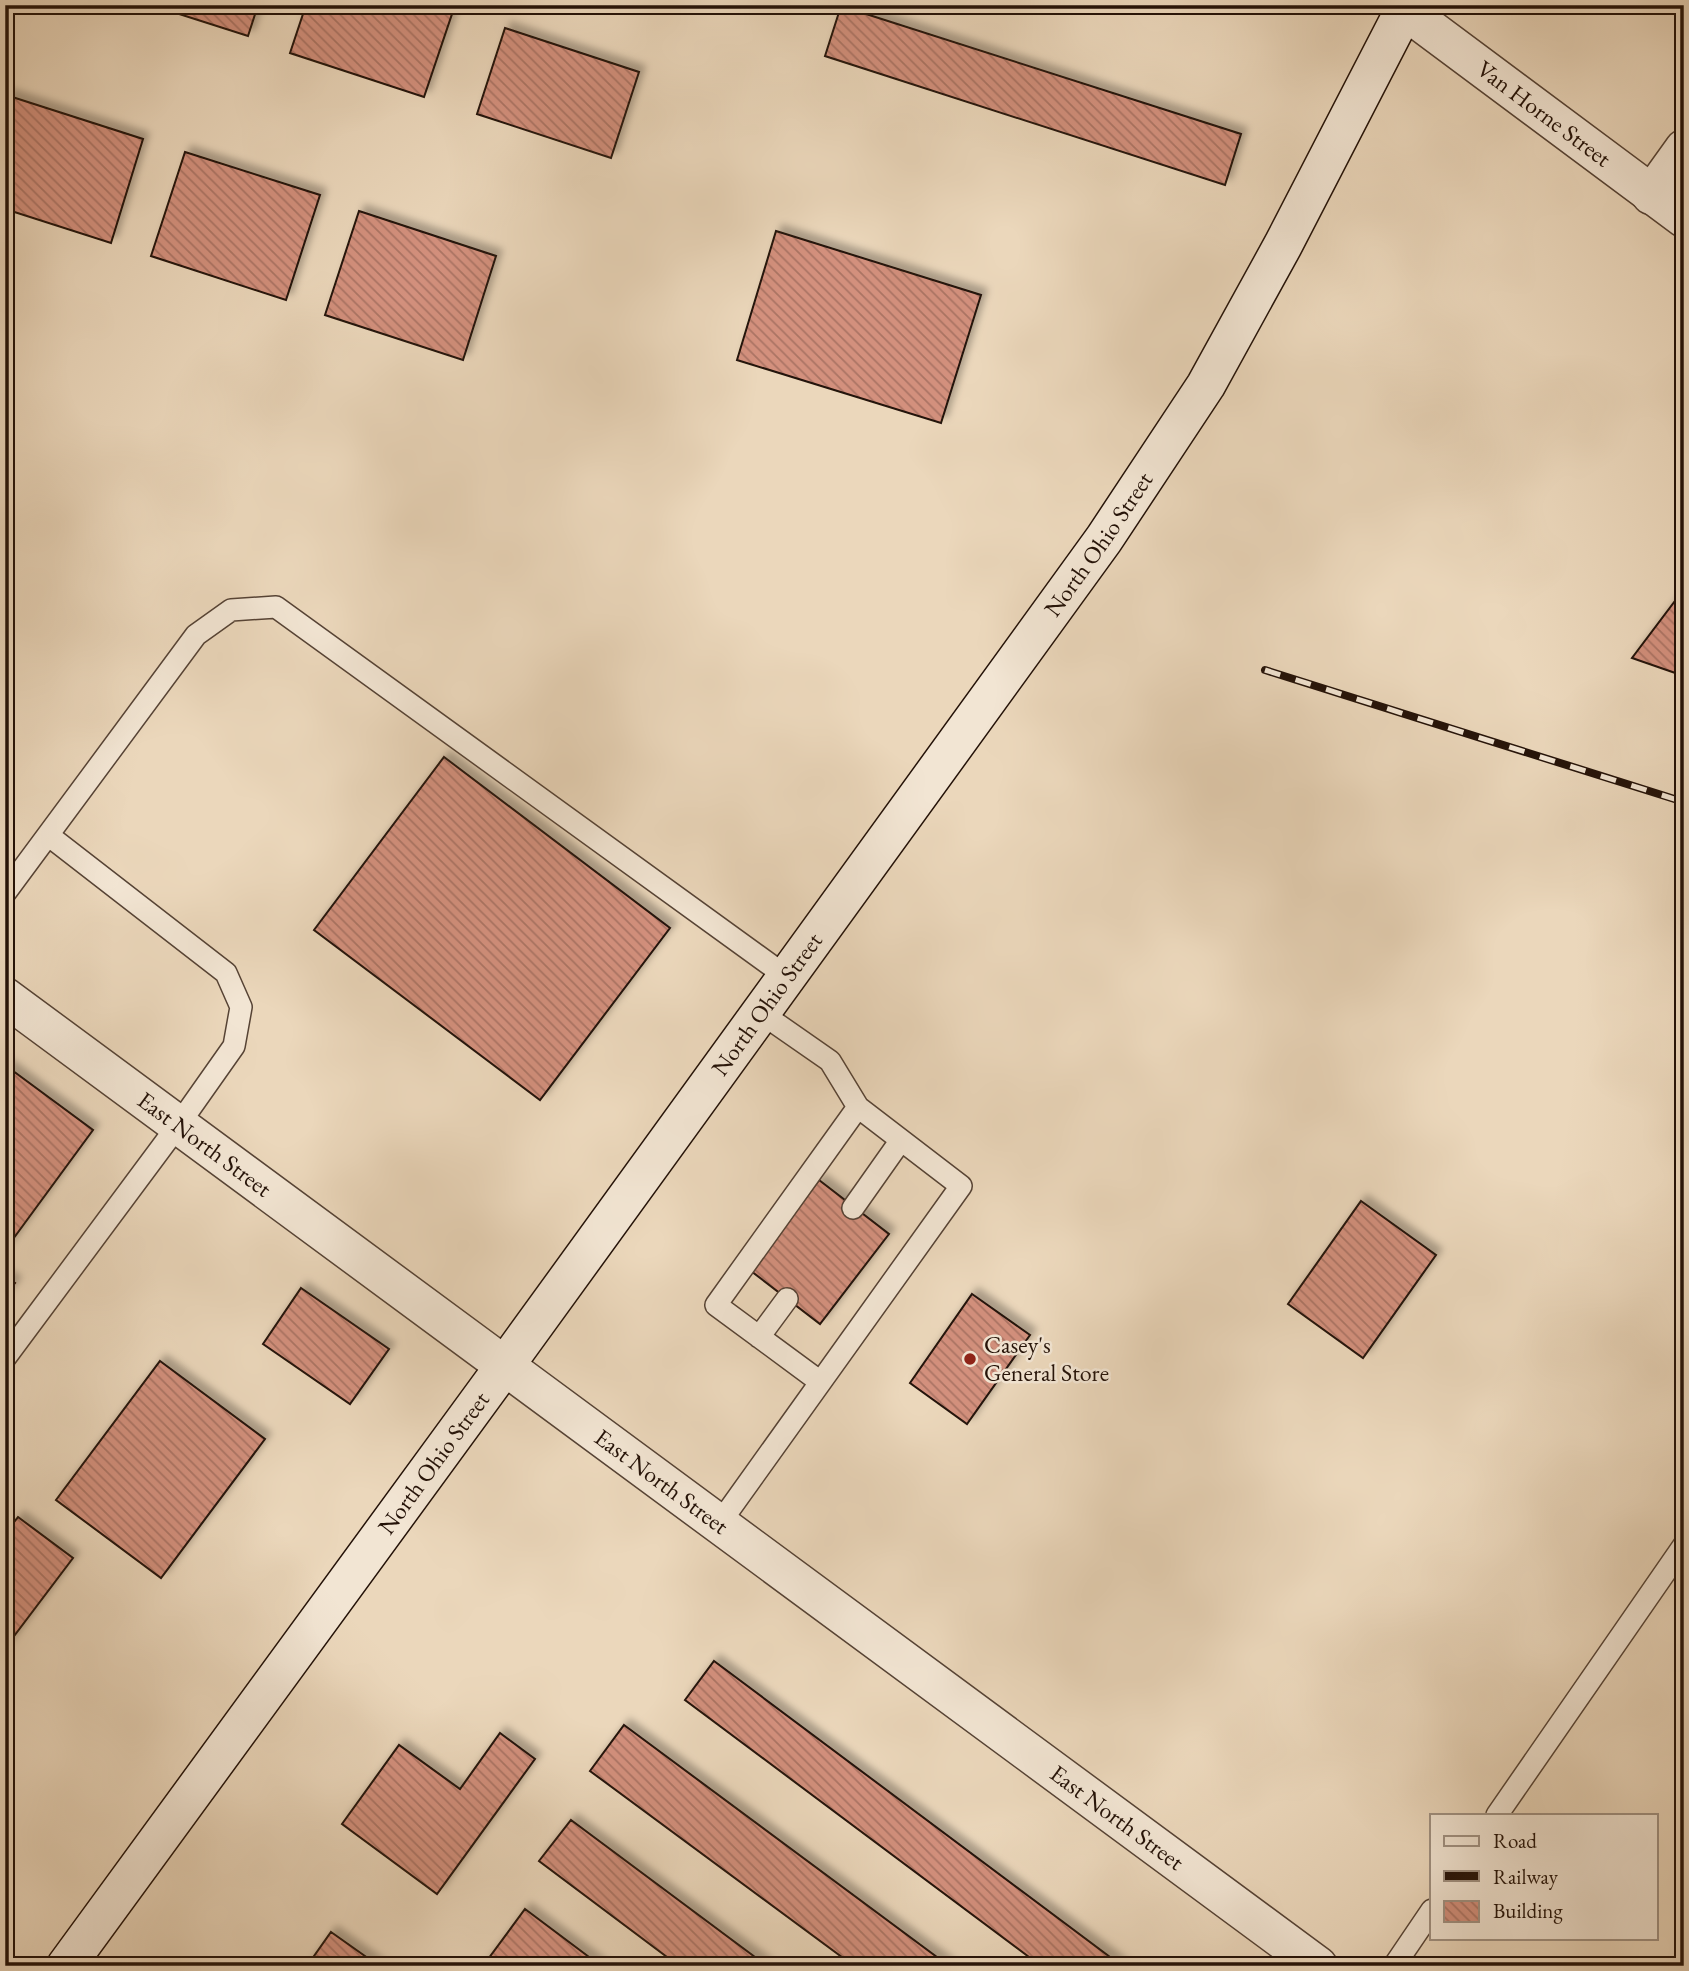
<svg xmlns="http://www.w3.org/2000/svg" width="1689" height="1971" font-family="'EB Garamond',serif">
  <style>
    .building { fill: url(#building-back-hatch); stroke: #241208; stroke-width: 2; filter: url(#shadow) }
    .lines { fill: none; stroke-linecap: round; stroke-linejoin: round }
    .service-casing { stroke: #564335; stroke-width: 24 }
    .minor-casing { stroke: #564335; stroke-width: 41 }
    .tertiary-casing { stroke: #564335; stroke-width: 41 }
    .secondary-casing { stroke: #241208; stroke-width: 41 }
    .service { stroke: #f2e5d3; stroke-width: 21 }
    .minor { stroke: #f2e5d3; stroke-width: 38 }
    .tertiary { stroke: #f2e5d3; stroke-width: 38 }
    .secondary { stroke: #f2e5d3; stroke-width: 38 }
    .rail-casing { stroke: #241208; stroke-width: 8 }
    .rail { stroke: #f2e5d3; stroke-width: 5; stroke-dasharray: 16; stroke-linecap: butt }
    .poi-dot { fill: #8f2418; stroke: #f2e5d3; stroke-width: 2.5 }
    .labels { text-anchor: middle; stroke-width: 5; stroke-linejoin: round; paint-order: stroke }
    .street-label { font-size: 24px; fill: #241208; stroke: #f2e5d3 }
    .poi-label { font-size: 24px; fill: #241208; stroke: #f2e5d3; text-anchor: start }
  </style>
  <defs>
    <pattern id="building-back-hatch" width="6" height="6" patternUnits="userSpaceOnUse" patternTransform="scale(1.75)"><rect width="6" height="6" fill="#d3907d"/><path d="M-1 5l2 2M0 0l6 6M5-1l2 2" fill="none" stroke="#ab7464"/></pattern>
    <filter id="shadow"><feDropShadow dx="6" dy="-6" stdDeviation="3.5" flood-color="#0004"/></filter>
  </defs>
  <rect width="100%" height="100%" fill="#ebd7bb"/>
  <filter id="stains"><feTurbulence type="fractalNoise" baseFrequency=".00286" numOctaves="4"/><feColorMatrix values="0 0 0 0 .2 0 0 0 0 .09 0 0 0 0 .02 0 0 0 .5 -.17"/></filter>
  <radialGradient id="worn" r=".72"><stop offset=".6" stop-color="#630" stop-opacity="0"/><stop offset="1" stop-color="#630" stop-opacity=".3"/></radialGradient>
  <path class="building" d="M151 5H258L248 36Z
    M306 5H437L453 11 424 97 290 53Z
    M841 6 1241 134 1225 185 825 56Z
    M505 28 639 72 611 158 477 114Z
    M6 95 143 139 111 243 5 209Z
    M185 152 320 195 286 300 151 256Z
    M359 211 496 256 463 360 325 315Z
    M776 231 981 295 941 423 737 360Z
    M1684 589V676L1632 658Z
    M444 757 670 928 540 1100 314 930Z
    M5 1065 93 1130 5 1250Z
    M819 1180 889 1234 820 1324 751 1271Z
    M1361 1201 1436 1255 1363 1358 1288 1304Z
    M5 1276 15 1283 5 1296Z
    M301 1288 389 1349 350 1404 263 1344Z
    M972 1294 1030 1335 967 1424 910 1383Z
    M160 1361 265 1439 161 1578 56 1500Z
    M18 1517 73 1558 5 1648V1533Z
    M714 1661 1122 1966H1041L685 1700Z
    M624 1725 949 1966H854L590 1771Z
    M500 1733 535 1759 437 1894 342 1824 399 1745 460 1789Z
    M571 1820 767 1966H679L539 1861Z
    M525 1909 601 1966H483Z
    M331 1932 379 1966H307Z"/>
  <g class="lines">
    <defs>
      <path id="service" d="M5 893 196 635 231 610 276 607 787 977
        M853 1208 901 1140
        M759 1337 787 1299
        M5 1358 179 1124 234 1046 241 1007 226 973 48 835
        M819 1381 716 1305 858 1107
        M719 1524 961 1186 858 1107 830 1061 761 1013
        M1497 1815 1684 1545
        M1394 1966 1432 1910"/>
      <g id="minor">
        <path id="s1" d="M1398 5 1684 218"/>
        <path d="M1651 195 1684 149"/>
      </g>
      <g id="tertiary">
        <path id="s2" d="M5 997 1318 1966"/>
      </g>
      <g id="secondary">
        <path id="s3" d="M66 1966 506 1364 1104 539 1206 385 1283 245 1407 5"/>
      </g>
    </defs>
    <use href="#service" class="service-casing"/>
    <use href="#minor" class="minor-casing"/>
    <use href="#tertiary" class="tertiary-casing"/>
    <use href="#secondary" class="secondary-casing"/>
    <use href="#service" class="service"/>
    <use href="#minor" class="minor"/>
    <use href="#tertiary" class="tertiary"/>
    <use href="#secondary" class="secondary"/>
    <defs>
      <path id="rail" d="M1265 670 1684 802"/>
    </defs>
    <use href="#rail" class="rail-casing"/>
    <use href="#rail" class="rail"/>
  </g>
  <circle class="poi-dot" cx="970" cy="1359" r="7"/>
  <g class="labels">
    <g class="street-label">
      <text dy="8" stroke="none"><textPath href="#s1" startOffset="182">Van Horne Street</textPath></text>
      <text dy="8" stroke="none"><textPath href="#s3" startOffset="1757">North Ohio Street</textPath></text>
      <text dy="8" stroke="none"><textPath href="#s3" startOffset="1190">North Ohio Street</textPath></text>
      <text dy="8" stroke="none"><textPath href="#s2" startOffset="248">East North Street</textPath></text>
      <text dy="8" stroke="none"><textPath href="#s3" startOffset="623">North Ohio Street</textPath></text>
      <text dy="8" stroke="none"><textPath href="#s2" startOffset="816">East North Street</textPath></text>
      <text dy="8" stroke="none"><textPath href="#s2" startOffset="1382">East North Street</textPath></text>
    </g>
    <g class="poi-label">
      <text x="984" y="1353">Casey's<tspan x="984" dy="28">General Store</tspan></text>
    </g>
  </g>
  <rect width="1689" height="1971" fill="none" stroke="#ebd7bb" stroke-width="28"/>
  <rect x="7" y="7" width="1675" height="1957" fill="none" stroke="#241208" stroke-width="3.5"/>
  <rect x="14" y="14" width="1661" height="1943" fill="none" stroke="#241208" stroke-width="2"/>
  <rect x="1430" y="1814" width="228" height="126" fill="#f2e5d3" stroke="#a09182" stroke-width="2"/>
  <rect x="1444" y="1836" width="35" height="10" fill="#f2e5d3" stroke="#a09182" stroke-width="2"/>
  <text x="1493" y="1848" font-size="21" fill="#241208">Road</text>
  <rect x="1444" y="1871" width="35" height="10" fill="#241208" stroke="#a09182" stroke-width="2"/>
  <text x="1493" y="1884" font-size="21" fill="#241208">Railway</text>
  <rect x="1444" y="1901" width="35" height="21" fill="url(#building-back-hatch)" stroke="#a09182" stroke-width="2"/>
  <text x="1493" y="1918" font-size="21" fill="#241208">Building</text>
  <rect width="100%" height="100%" filter="url(#stains)"/>
  <rect width="100%" height="100%" fill="url(#worn)"/>
</svg>
